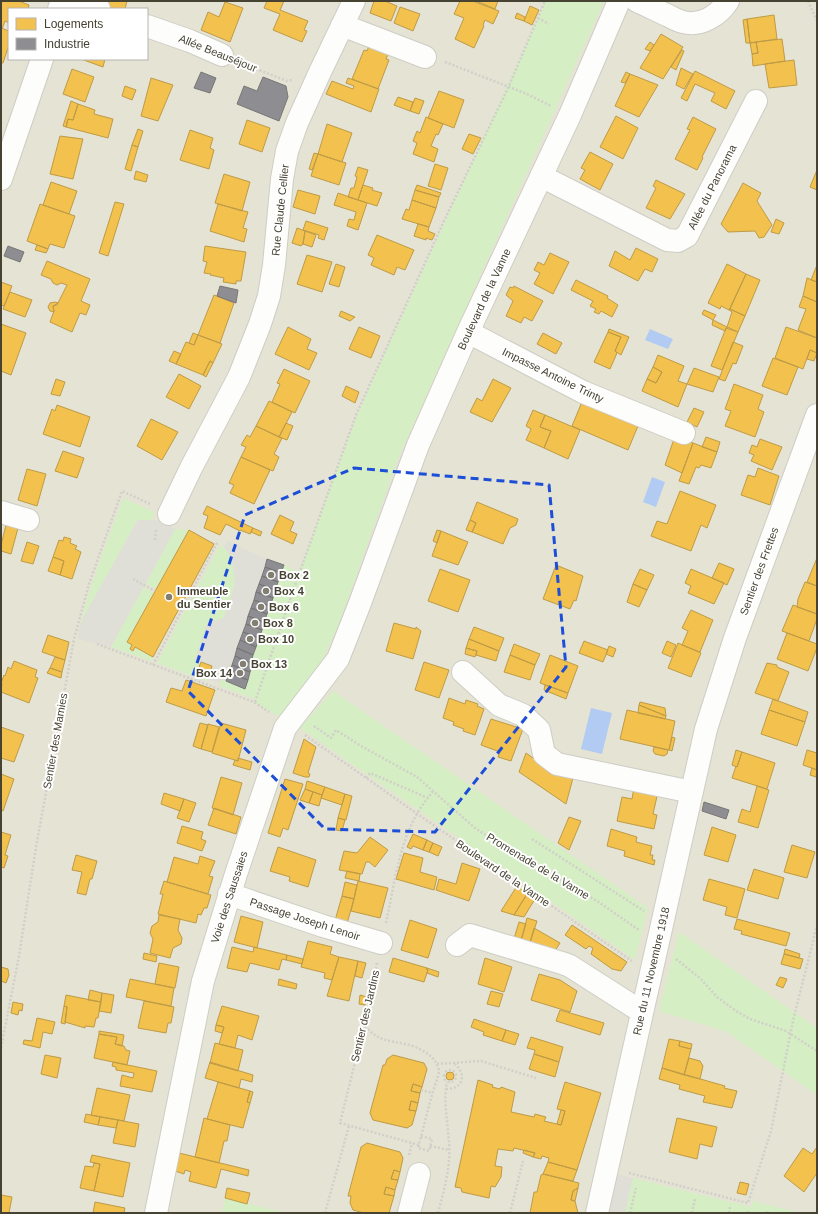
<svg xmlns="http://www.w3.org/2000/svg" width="818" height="1214" font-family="Helvetica,sans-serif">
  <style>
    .residential { fill: #e5e3d4; fill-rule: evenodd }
    .green { fill: #d5eec4 }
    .parking { fill: #dfded7 }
    .water { fill: #b2cbf3 }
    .homes { fill: #f2c14e; stroke: #be9b46 }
    .industry { fill: #8d8d92; stroke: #787776 }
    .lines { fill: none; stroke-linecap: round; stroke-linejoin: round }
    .minor-casing { stroke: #cecdc5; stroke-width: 24 }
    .path { stroke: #d1cfc9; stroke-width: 2.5; stroke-dasharray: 2 2; stroke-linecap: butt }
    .minor { stroke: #fdfdfb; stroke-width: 22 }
    .marked { fill: none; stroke: #1d4ed8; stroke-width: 3; stroke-dasharray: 8 5; stroke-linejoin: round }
    .poi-dot { fill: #827f72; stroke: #fff; stroke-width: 1.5 }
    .labels { text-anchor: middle; stroke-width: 4; stroke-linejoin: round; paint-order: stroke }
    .street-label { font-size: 11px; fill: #464333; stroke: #fff }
    .poi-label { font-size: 11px; font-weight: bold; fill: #464333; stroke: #fff; text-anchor: start }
  </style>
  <rect width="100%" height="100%" fill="#f0efe7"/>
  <path class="residential" d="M1 1H817V1213H1ZM9 9H147V59H9Z"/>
  <path class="green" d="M546 1H604L408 436 398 459 337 629 322 660 281 716 276 715 255 702 261 681 255 699 219 686 221 679 245 688 253 664 251 663 284 565 299 572 298 575 357 415Z
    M123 498 155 512 152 520H137L80 625 91 586Z
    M175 529 189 530 156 589 146 584Z
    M220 545C233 551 237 574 234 587 232 597 228 607 224 617L222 619 207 623 195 660 201 662 209 676 207 681 157 663Z
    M143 587 154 593 127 642 132 645 130 649 133 651 135 647 153 657 151 661 111 647Z
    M333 691 648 908 635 960 300 728Z
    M679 932 817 1028V1095L727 1032 659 1011Z
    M633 1178 751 1207 753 1201 800 1213H625Z
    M225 1198 286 1213H222Z"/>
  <path class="parking" d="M138 520H157L175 529 111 647 78 639V632L84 616Z
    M228 541 267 560 226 681 222 679 220 683 208 679 212 666 195 660 207 623 222 619 224 617 234 587 235 577 232 561 228 552 224 547Z
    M616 1174 633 1178 625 1213H607Z"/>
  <path class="water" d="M650 329 673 339 668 349 645 340Z
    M652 477 665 482 656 507 643 502Z
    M591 708 612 713 602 754 581 749Z"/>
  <path class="homes" d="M1 1H19L29 5 28 9H9V23L5 21 2 29 1 28Z
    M102 1H127L125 9H111L101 5Z
    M267 1H284L280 10 308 21 304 30 307 31 302 42 273 30 280 14 264 8Z
    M374 1H385L397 6 391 21 370 13Z
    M460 1H473L499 11 493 24 485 20 483 25 484 26 474 48 455 39 464 18 454 14Z
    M476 1H498L495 9Z
    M225 2 243 8 230 42 201 30 208 12 219 17Z
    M530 6 539 10 532 25 524 21Z
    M400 7 420 14 413 31 394 23Z
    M517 13 525 17 524 21 515 18Z
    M774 15 777 39 750 43 747 19Z
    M747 19 750 43H746L743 20Z
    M1 28 9 31V45L3 63H1Z
    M661 34 683 47 663 79 640 68Z
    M782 39 785 61 753 66 752 54 758 53 756 42Z
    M650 42 654 45 650 51 645 49Z
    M756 42 758 53 752 54 750 43Z
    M370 43 390 50 386 59 389 60 378 89 352 79 364 50 367 51Z
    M682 50 684 51 676 70 671 67Z
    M81 59H105L103 67Z
    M794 60 797 85 769 88 765 64Z
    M681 68 693 74 684 89 676 85Z
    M72 69 94 77 85 102 63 94Z
    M695 71 735 91 726 109 711 101 715 93 695 84 687 101 681 98Z
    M626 72 630 74 625 83 621 82Z
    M630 74 658 85 639 117 615 106Z
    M151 78 173 85 158 121 141 116Z
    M348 78 379 89 371 112 326 94 332 81 353 89 354 86 346 83Z
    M125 86 136 90 132 100 122 96Z
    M439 91 464 100 454 128 428 118Z
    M398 97 413 102 410 111 394 105Z
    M415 98 424 101 419 114 410 111Z
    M71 101 78 104 73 120 68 119 66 127 63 126Z
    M78 104 95 110 94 114 113 119 108 138 66 127 68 119 73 120Z
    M616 116 638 128 623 159 600 147Z
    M426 117 443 124 438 135 436 134 431 146 438 149 434 162 413 154 417 143 413 141 417 131 420 133Z
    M693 117 716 129 702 157 703 158 697 170 675 159 690 130 687 129Z
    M247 120 270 128 262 152 239 144Z
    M327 124 352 133 342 162 318 154Z
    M138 129 143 131 138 147 132 145Z
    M190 130 213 138 210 148 214 150 209 169 180 160Z
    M469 134 481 138 473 154 462 149Z
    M60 136 83 139 73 179 50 174Z
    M132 145 138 147 131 171 125 169Z
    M590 152 613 164 600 190 580 179 585 170 581 168Z
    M314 153 318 154 312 170 309 169Z
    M318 154 346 163 339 185 311 176Z
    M435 164 448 168 441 190 428 186Z
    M358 167 368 170 358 200 348 197 351 188H354L357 177 355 176Z
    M817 170V190L810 187Z
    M136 171 148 175 146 182 134 179Z
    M224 174 250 182 242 211 215 203Z
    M656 180 685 194 670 219 646 208 656 188 653 186Z
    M51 182 77 191 69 214 43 205Z
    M743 183 761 193 757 201 772 225 764 237 759 238 755 231 728 232 721 224Z
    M363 185 373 188 372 190 382 193 377 206 358 200Z
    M417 185 441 193 439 197 415 190Z
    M298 190 320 196 315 214 293 207Z
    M415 190 439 197 436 208 412 200Z
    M338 193 367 203 358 230 347 226 349 219 354 220 356 212 334 205Z
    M412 200 436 208 429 227 402 219 406 209 409 210Z
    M115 202 124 204 108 256 99 253Z
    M40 204 75 216 64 248 50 244 48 249 27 241Z
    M218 204 248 212 243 228 247 229 244 242 210 231Z
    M776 219 784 223 779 234 771 232Z
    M306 221 328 228 324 240 318 238 319 235 303 230Z
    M418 224 429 227 428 231 435 234 432 240 426 238V240L414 236Z
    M297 228 305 231 303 244 301 246 292 243Z
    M305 231 316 235 312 247 303 244Z
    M377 235 414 250 405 270 397 267 394 275 371 265 374 258 368 255Z
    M37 245 48 249 46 253 35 250Z
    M205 246 246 252 241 281H236V284L223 282 224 278 210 275 211 274 204 273 207 262 203 261Z
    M636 248 658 259 652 272 645 269 638 281 609 266 615 251 630 260Z
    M550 253 569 262 553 294 534 284 540 273 534 270 538 262 544 265Z
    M307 255 332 262 322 292 297 284Z
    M47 261 90 279 81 301 90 305 86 315 80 313 72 332 50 322 54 311 53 306 57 305 67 285 61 283 57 285 53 283 51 279 41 275Z
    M336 264 345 267 339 287 329 284Z
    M727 264 746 274 729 310 721 306 720 309 708 303Z
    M817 265V282L811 280Z
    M746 274 760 280 745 316 730 309Z
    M807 278 817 282V302L803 296Z
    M576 280 608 296 607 298 618 305 612 317 601 311 599 314 594 312 596 309 590 306 593 301 571 290Z
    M1 282 12 286 4 306 1 305Z
    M514 286 543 301 532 321 524 317 521 323 506 316 513 301 506 295 510 287 513 288Z
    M10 292 32 300 25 317 3 309Z
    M214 295 234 303 220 343 198 335Z
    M803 296 817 302V338L798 330 806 309 799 307Z
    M55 302 58 303 53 306 54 312 50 311 48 307 50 303Z
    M730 309 745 316 738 332 727 327 732 312 729 310Z
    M704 310 716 315 713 320 702 314Z
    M341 311 355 317 350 321 339 316Z
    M713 320 727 327 725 331 712 325Z
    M1 324 26 333 11 375 1 371Z
    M288 327 311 339 307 349 317 353 309 370 275 354Z
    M359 327 380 336 371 358 349 349Z
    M786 327 817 338V353L810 350 803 369 775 358Z
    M726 328 738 332 722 370 711 366Z
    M609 329 629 337 621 355 615 351 621 337 608 332Z
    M608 332 621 337 615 351 617 353 610 369 594 362Z
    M193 333 198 335 194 345 189 343Z
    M543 333 562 343 556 354 537 344Z
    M198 335 222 344 213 363 210 361 203 375 176 364 186 342 194 345Z
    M733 342 743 346 736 364 733 363 725 381 719 379Z
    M810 350 817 353 814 361 807 359Z
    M174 351 181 354 176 364 169 361Z
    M658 355 684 366 678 381 687 384 678 407 642 391 647 379 656 383 662 372 653 367Z
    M773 358 798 367 787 395 762 386Z
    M210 361 213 363 206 377 203 375Z
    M653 367 662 372 656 383 647 379Z
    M694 368 719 377 713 392 687 384Z
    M284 369 310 381 295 413 272 402 280 384 277 383Z
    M179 374 201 386 189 409 166 397Z
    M56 379 65 382 60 396 51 394Z
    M493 379 511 388 492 422 470 412 477 398 482 401Z
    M734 384 763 395 758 409 764 412 755 437 725 426 731 411 725 409Z
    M346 386 359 392 355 403 342 396Z
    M584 397 640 421 628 450 572 426Z
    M269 401 292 412 279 437 256 426Z
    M57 405 90 417 80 447 43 434 52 409 55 411Z
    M694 408 704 412 697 427 687 422Z
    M533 410 545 415 540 427 551 431 544 448 526 440 531 429 526 426Z
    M545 415 580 430 568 459 544 448 551 431 540 427Z
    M151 419 178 432 162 460 137 446Z
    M286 423 293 426 287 440 279 437Z
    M256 426 282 438 274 454 279 457 273 471 241 457 246 447 241 445 247 435 250 437Z
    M675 436 693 443 682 473 665 465Z
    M706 437 720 442 717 452 702 447Z
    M760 439 782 447 772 470 751 461 754 455 749 453 752 445 757 447Z
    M693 443 717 452 711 468 701 465 699 468 696 467 689 484 679 481Z
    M63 451 84 458 77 478 55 471Z
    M241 457 270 470 254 504 230 493 234 485 229 483Z
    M758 468 779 476 770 505 741 495 748 475 755 477Z
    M27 469 46 474 37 506 18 500Z
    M680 491 716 505 707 528 701 525 691 551 651 536 657 521 667 524Z
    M477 502 518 519 516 525 510 528 503 544 472 532 476 523 470 520Z
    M207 506 253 528 250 534 240 530V531L226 524 220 535 204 528 208 516 203 514Z
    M280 515 294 522 290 531 297 534 293 544 271 534Z
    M470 520 476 523 472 532 466 530Z
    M6 525 18 528 11 554 1 551V545Z
    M253 528 262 532 260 536 251 532Z
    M189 530 214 544 153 657 135 647 133 651 130 649 132 645 127 642Z
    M437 530 441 531 437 543 433 541Z
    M441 531 468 542 458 565 432 556Z
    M64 537 71 539 70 543 77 546 75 549 81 552 72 579 60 575 64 561 53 557 59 540 63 541Z
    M27 542 39 546 33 564 21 561Z
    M53 557 64 561 60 575 48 571Z
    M817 558V586L807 582Z
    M719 563 734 569 727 585 712 578Z
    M556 565 583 576 576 601 574 600 570 609 543 599Z
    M440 569 470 580 458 612 428 601Z
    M640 569 654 575 647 590 633 584Z
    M691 569 724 583 714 604 688 593 691 586 685 583Z
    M805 582 817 586V614L797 607 798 599Z
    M633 584 647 590 639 607 627 602Z
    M793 605 817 614V619L809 641 782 631Z
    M691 610 713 620 700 652 682 645 688 631 682 628Z
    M394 623 416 629V627L421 631 413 659 386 651Z
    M474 627 504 638 499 651 469 639Z
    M787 633 817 644V648L808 671 777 659Z
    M48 635 69 642 65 660 42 652Z
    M469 639 499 651 496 661 476 655 477 651 466 648Z
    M584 641 608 650 603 662 579 653Z
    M667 641 676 645 671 657 662 653Z
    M678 643 701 653 691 677 668 668Z
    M514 644 540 654 535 665 510 655Z
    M609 646 616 649 613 657 606 654Z
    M466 648 477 651 475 657 465 654Z
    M510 655 535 665 530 680 504 672Z
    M550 655 578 666 568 693 540 683Z
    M55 657 65 660 62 672 50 668Z
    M14 661 37 670 35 677 38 678 29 703 1 692 2 683H1L4 675 5 676 8 667 11 669Z
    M201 662 212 666 209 676 197 672Z
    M424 662 449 670 439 698 415 690Z
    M767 663 777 665V667L789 672 778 701 755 693Z
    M50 668 62 672 61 678 47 673Z
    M186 680 215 690 206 716 166 702 171 688 182 691Z
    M545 685 568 693 566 699 544 690Z
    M449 698 465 704 466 700 478 704 477 706 484 709 475 735 463 731 464 729 453 725 454 722 443 718Z
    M773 699 808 712 805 722 769 710Z
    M640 702 665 708 666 716 639 705Z
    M639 705 666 716 665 719 638 713Z
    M627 710 675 721 669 750 620 739Z
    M769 710 805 722 797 746 761 734Z
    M491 719 523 729 511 761 498 757 500 752 481 745Z
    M200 723 208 725 201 749 193 746Z
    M221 723 246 730 238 761 212 753Z
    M208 724 219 727 212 752 201 749Z
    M1 727 24 735 14 762 1 758Z
    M672 737 675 738 672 751 669 750Z
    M304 739 316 747 308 773 310 774 309 777H305L293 773Z
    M654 747 668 750 667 754 664 756 655 754 653 751Z
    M736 750 742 752 737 767 732 765Z
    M807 750 817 753V770L803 765Z
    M742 752 775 763 767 789 732 778 736 766 737 767Z
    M526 753 550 770 549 773 573 778 566 804 519 772Z
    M238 758 252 762 250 770 233 765 235 760 238 761Z
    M812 768 817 770 816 777 810 775Z
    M1 774 14 779 3 811 1 810Z
    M221 777 242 783 233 815 212 808Z
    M285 779 303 784 288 830 283 828 280 837 268 833Z
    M307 781 325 787 322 795 305 789Z
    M757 786 769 790 758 828 738 822 742 809 750 812Z
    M325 787 345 794 342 805 321 798Z
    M634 787 658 792 653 814 657 815 654 829 617 821 622 797 632 799Z
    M305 789 313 792 309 803 300 800Z
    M313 792 322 795 319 806 309 803Z
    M164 793 184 799 180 811 161 804Z
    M345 794 352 796 346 820 338 818Z
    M184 799 196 803 189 822 177 818Z
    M214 808 241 817 236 834 208 825Z
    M569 817 581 821 569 850 558 843Z
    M338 818 345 820 342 831 336 830Z
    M182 826 203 832 201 839 206 841 202 851 177 843Z
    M712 827 736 835 728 862 704 855Z
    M611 829 637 837 636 842 652 846 650 855H653L652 860H655L654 865 624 856 625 851 607 846Z
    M1 832 11 835 5 855 8 856 4 868 1 867Z
    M413 834 427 840 423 850 413 846 411 849 407 847Z
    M370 837 388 850 375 867 369 862H366L362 874 339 870 344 851 357 853Z
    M427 840 433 843 429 852 423 850Z
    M433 843 442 847 438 856 429 852Z
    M792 845 815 852 807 878 784 872Z
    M278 847 316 860 308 887 289 881 290 877 270 871Z
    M404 853 423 858 420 872 437 877 434 890 396 879Z
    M76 855 97 861 92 879H90L86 895 77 893 82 872 72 870Z
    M200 856 215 861 209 876 213 877 208 894 167 882 174 857 198 864Z
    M462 863 480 869 469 901 436 890 439 879 456 884Z
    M754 869 784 878 778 899 747 890Z
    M347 871 360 874 359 881 345 878Z
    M709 879 745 889 737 918 725 915 727 907 703 900Z
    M164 881 211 895 207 908H204L201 915 198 914 196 923 158 914 163 894H160Z
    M358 881 388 888 380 918 351 911Z
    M345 882 357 885 354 899 342 896Z
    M517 886 527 894 514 915 501 911Z
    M527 894 535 899 524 917 514 915Z
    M342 896 354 899 346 927 334 924Z
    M159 915 180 919 178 930 182 938 181 944 173 948 170 958 150 953 153 939 150 933 152 926 158 922Z
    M241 916 263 922 257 948 234 942Z
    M527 918 537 921 529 946 520 944Z
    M737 919 790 933 786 946 741 934 742 931 734 929Z
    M410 920 437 929 428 958 401 950Z
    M519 922 526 924 520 944 513 942Z
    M572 925 627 962 621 971 612 969 591 954 593 948 589 946 586 949 565 935Z
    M534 928 560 943 553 954 529 946Z
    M308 941 332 947 330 954 339 957 332 980 324 978 325 973 301 967Z
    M232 947 253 952 254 947 287 955 286 960 282 959 279 970 250 963 247 972 227 968Z
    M785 949 800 954 799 958 784 954Z
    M144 953 157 956 156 962 143 959Z
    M784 954 803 959 800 969 781 964Z
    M287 955 303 959 302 964 286 960Z
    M339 957 358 961 349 1001 327 996Z
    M393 958 427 968 426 969 428 970 424 982 389 972Z
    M485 958 512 967 504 992 478 984Z
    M358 961 366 963 362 978 355 976Z
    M159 963 179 967 175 988 155 984Z
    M1 967 8 969 9 975 6 983 1 981Z
    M427 968 439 972 438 977 427 973 428 970 426 969Z
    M539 974 560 980 577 991 570 1012 531 1000Z
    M780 977 787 979 783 988 776 985Z
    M130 979 174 988 171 1006 126 997Z
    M279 979 297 984 296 989 278 985Z
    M90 990 102 993 101 1002 88 1000Z
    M491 991 503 994 499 1007 487 1004Z
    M102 993 114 995 111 1013 99 1011Z
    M66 995 101 1002 98 1018H96L94 1027 85 1026V1028L65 1022 67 1007 64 1006Z
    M360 995 367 997 365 1005 359 1004Z
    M144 1001 174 1007 171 1023H168L166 1033 138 1028Z
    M13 1002 23 1004 22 1011 19 1010 18 1015 11 1013Z
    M64 1006 67 1007 65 1024 61 1023Z
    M222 1006 259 1016 252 1040 238 1035 235 1048 219 1044 224 1027 216 1025Z
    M560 1010 604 1023 600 1035 556 1021Z
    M37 1018 55 1022 52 1034 43 1032 40 1048 23 1044 24 1040 32 1041Z
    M474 1019 506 1030 502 1041 483 1035 484 1032 471 1027Z
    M216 1025 224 1027 222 1033 215 1031Z
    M506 1030 519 1034 515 1045 502 1041Z
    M99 1031 124 1035 122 1046 115 1044 117 1037 99 1034Z
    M99 1034 117 1037 115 1044 124 1046 126 1050 130 1051 127 1065 94 1058Z
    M531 1037 563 1047 559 1062 534 1054 535 1050 527 1048Z
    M669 1039 680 1041 679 1046 691 1049 684 1075 662 1068Z
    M680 1041 692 1044 691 1049 679 1046Z
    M215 1043 243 1050 238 1071 210 1063Z
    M534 1054 559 1062 555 1077 529 1069Z
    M45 1055 61 1058 57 1078 41 1074Z
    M393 1055 424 1063 427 1069 422 1087 413 1084 411 1091 420 1093 418 1103 411 1101 409 1110 416 1111 412 1125 407 1128 373 1120 370 1113 383 1065H385L387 1059Z
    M689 1058 700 1061 703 1066 700 1079 684 1075Z
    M113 1062 157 1071 152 1092 120 1086 122 1075 133 1078 134 1073 116 1070V1067L112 1066Z
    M210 1062 253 1075 252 1082 241 1079 239 1088 205 1078Z
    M662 1068 725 1086 724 1088 737 1091 732 1108 703 1102 705 1096 679 1089 680 1085 659 1079Z
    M446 1076a4 4 0 1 1 8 0a4 4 0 1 1-8 0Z
    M478 1080 493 1085 492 1087 500 1089 501 1087 515 1092 511 1112 534 1117 535 1114 546 1117 544 1121 561 1125 565 1111 557 1109 565 1082 601 1093 577 1170 548 1162 549 1158 542 1156 541 1159 533 1157 535 1153 514 1148 513 1151 498 1149 495 1166 502 1167 501 1177 495 1187 491 1186 489 1198 462 1192 461 1188 455 1187Z
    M218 1082 250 1091 247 1102 250 1103 243 1128 207 1119Z
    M413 1084 422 1087 420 1093 411 1091Z
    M97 1088 130 1095 124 1121 91 1115Z
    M250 1091 253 1092 250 1103 247 1102Z
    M411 1101 418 1103 416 1111 409 1110Z
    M561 1110 565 1111 561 1125 557 1124Z
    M86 1114 100 1117 98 1125 84 1122Z
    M100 1117 118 1120 116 1128 98 1125Z
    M204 1118 230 1125 227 1141H224L219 1163 195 1157Z
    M677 1118 717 1127 712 1147 700 1144 697 1159 669 1152Z
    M118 1120 139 1124 135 1147 113 1143Z
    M367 1143 400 1152 403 1158 400 1172 394 1170 391 1179 398 1180 395 1190 386 1187 384 1194 394 1196 389 1213H364L353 1210 350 1203 351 1196H348L361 1147Z
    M817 1147V1173L804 1192 784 1176 803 1148 812 1154Z
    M524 1150 535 1153 533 1157 523 1153Z
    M175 1152 249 1170 248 1175V1176L221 1169 216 1188 189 1181 191 1172 185 1170 184 1174 172 1170Z
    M92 1155 130 1163 123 1197 94 1191 100 1164 90 1162Z
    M548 1162 577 1170 573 1181 543 1174Z
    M94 1163 100 1164 94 1191 80 1188 85 1166 93 1167Z
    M394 1170 400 1172 398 1180 391 1179Z
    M543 1174 579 1183 578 1188 573 1191 571 1200 575 1201 578 1213H530L534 1192H537L541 1175Z
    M740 1182 749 1184 746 1195 737 1193Z
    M386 1187 395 1190 394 1196 384 1194Z
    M227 1188 250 1193 247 1204 225 1198Z
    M578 1188 575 1201 571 1200 573 1191Z
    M1 1195 12 1197 9 1213H1Z
    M95 1202 125 1208 124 1213H93Z"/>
  <path class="industry" d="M201 72 216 78 210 93 194 88Z
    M263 77 286 86 288 97 279 121 237 104 244 86 257 91Z
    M8 246 24 252 20 262 4 256Z
    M220 286 238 290 236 303 217 296Z
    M267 559 284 565 281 573 265 567Z
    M265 567 281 573 278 582 262 576Z
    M262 576 278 582 275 590 259 584Z
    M259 584 275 590 273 598 256 592Z
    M256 592 273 598 270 606 254 600Z
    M254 600 270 606 267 614 251 608Z
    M251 608 267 614 264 622 248 616Z
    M248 616 264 622 262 630 246 624Z
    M246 624 262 630 259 638 243 632Z
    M243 632 259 638 256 647 240 640Z
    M240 640 256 647 253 655 237 648Z
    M237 648 253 655 251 663 235 656Z
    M235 656 253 664 250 672 232 665Z
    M232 665 250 672 248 680 229 673Z
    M229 673 248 680 245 689 226 681Z
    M704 802 729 810 726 819 702 811Z"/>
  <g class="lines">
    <defs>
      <path id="minor" d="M76 1 99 9
        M637 1C648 6 658 11 669 16 673 18 678 21 683 22 701 27 719 15 728 1
        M59 9 62 1
        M342 25 425 57
        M147 26 190 41 222 55
        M541 176 667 240 678 241 687 236 756 101
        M1 179 42 59
        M468 332 583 392 684 433
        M1 512 28 520
        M169 514 191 468 239 377 260 324 269 296 274 265 282 179 287 151 297 123 320 72 354 1
        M463 672 499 705 523 715 539 730 544 754 557 764 692 792
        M229 894 323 926 381 943
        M457 945 470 935 565 964 570 966 642 1012
        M156 1213 203 981 236 874 285 728 338 659 360 603 418 445 468 332 570 115 619 1
        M409 1213 419 1174
        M597 1213 706 729 735 638 817 415"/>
    </defs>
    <use href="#minor" class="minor-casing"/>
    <path class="path" d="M808 1 817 21
      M538 18 549 24
      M445 62 527 94 551 106
      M241 63 287 81 292 80
      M155 540 156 530
      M133 579 155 591
      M97 644 254 702 269 712
      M153 665 218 541
      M255 702 294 588 356 415 444 221 508 88 545 1
      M314 726 331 738 336 730 361 746 417 777 475 828 504 847 597 901 639 930
      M305 735 416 813 632 961
      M366 778 370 773 428 798 433 791
      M532 839 644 911
      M386 923C395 882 400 831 428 798
      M676 959 700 978 717 997 736 1011 750 1019 786 1031 817 1051
      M377 963 364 1026 340 1123 419 1145
      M365 1026C378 1041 387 1040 405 1044 416 1046 433 1054 437 1065 438 1066 439 1070 439 1071 438 1079 434 1087 432 1095 427 1112 423 1130 418 1148L429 1151 432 1139 421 1136
      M1 1048 19 956 36 847 74 639 89 584 122 491 150 504
      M437 1064 481 1061 536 1078
      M444 1076a6 6 0 1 1 12 0a6 6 0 1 1-12 0Z
      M446 1089C463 1089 467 1075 455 1064
      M421 1090 432 1093
      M430 1146 449 1150
      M409 1155 412 1143
      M629 1173 748 1203 771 1131 793 1021 817 925
      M325 1213 349 1126
      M438 1213C444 1190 451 1167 449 1143 448 1123 443 1102 447 1082
      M510 1213 523 1161
      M630 1213 636 1188
      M692 1213 695 1198
      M729 1213 730 1207
      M748 1213 749 1210
      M767 1213 768 1211"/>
    <use href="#minor" class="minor"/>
  </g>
  <path class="marked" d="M354 468 549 485 566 667 435 832 325 829 188 691 245 515Z"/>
  <g class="poi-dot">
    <circle cx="271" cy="575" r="4"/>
    <circle cx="266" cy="591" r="4"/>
    <circle cx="169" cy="597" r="4"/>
    <circle cx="261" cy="607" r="4"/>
    <circle cx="255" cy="623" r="4"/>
    <circle cx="250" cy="639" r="4"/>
    <circle cx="243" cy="664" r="4"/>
    <circle cx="240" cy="673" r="4"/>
  </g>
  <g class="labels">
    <g class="street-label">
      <text transform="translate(218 53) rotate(22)" y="4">Allée Beauséjour</text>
      <text transform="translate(712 187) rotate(-63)" y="4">Allée du Panorama</text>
      <text transform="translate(280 210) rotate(-84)" y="4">Rue Claude Cellier</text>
      <text transform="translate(484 299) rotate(-65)" y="4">Boulevard de la Vanne</text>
      <text transform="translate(553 375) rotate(26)" y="4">Impasse Antoine Trinty</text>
      <text transform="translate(759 571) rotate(-70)" y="4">Sentier des Frettes</text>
      <text transform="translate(55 741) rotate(-80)" y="4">Sentier des Mamies</text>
      <text transform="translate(538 866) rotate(31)" y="4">Promenade de la Vanne</text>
      <text transform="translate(503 873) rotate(34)" y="4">Boulevard de la Vanne</text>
      <text transform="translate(229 897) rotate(-72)" y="4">Voie des Saussaies</text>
      <text transform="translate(305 919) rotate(18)" y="4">Passage Joseph Lenoir</text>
      <text transform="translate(651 971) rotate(-77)" y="4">Rue du 11 Novembre 1918</text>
      <text transform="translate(365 1016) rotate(-77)" y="4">Sentier des Jardins</text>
    </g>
    <g class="poi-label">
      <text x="279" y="579">Box 2</text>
      <text x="177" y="595">Immeuble<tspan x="177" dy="13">du Sentier</tspan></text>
      <text x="274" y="595">Box 4</text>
      <text x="269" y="611">Box 6</text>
      <text x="263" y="627">Box 8</text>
      <text x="258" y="643">Box 10</text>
      <text x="251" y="668">Box 13</text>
      <text x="232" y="677" text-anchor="end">Box 14</text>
    </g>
  </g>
  <rect width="818" height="1214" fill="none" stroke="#464333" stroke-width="4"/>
  <rect x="8" y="8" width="140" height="52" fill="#ffffff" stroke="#b5b4ad"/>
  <rect x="16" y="18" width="20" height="12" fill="#f2c14e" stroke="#b5b4ad"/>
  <text x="44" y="28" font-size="12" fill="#464333">Logements</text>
  <rect x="16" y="38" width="20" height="12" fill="#8d8d92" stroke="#b5b4ad"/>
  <text x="44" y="48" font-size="12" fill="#464333">Industrie</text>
</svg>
